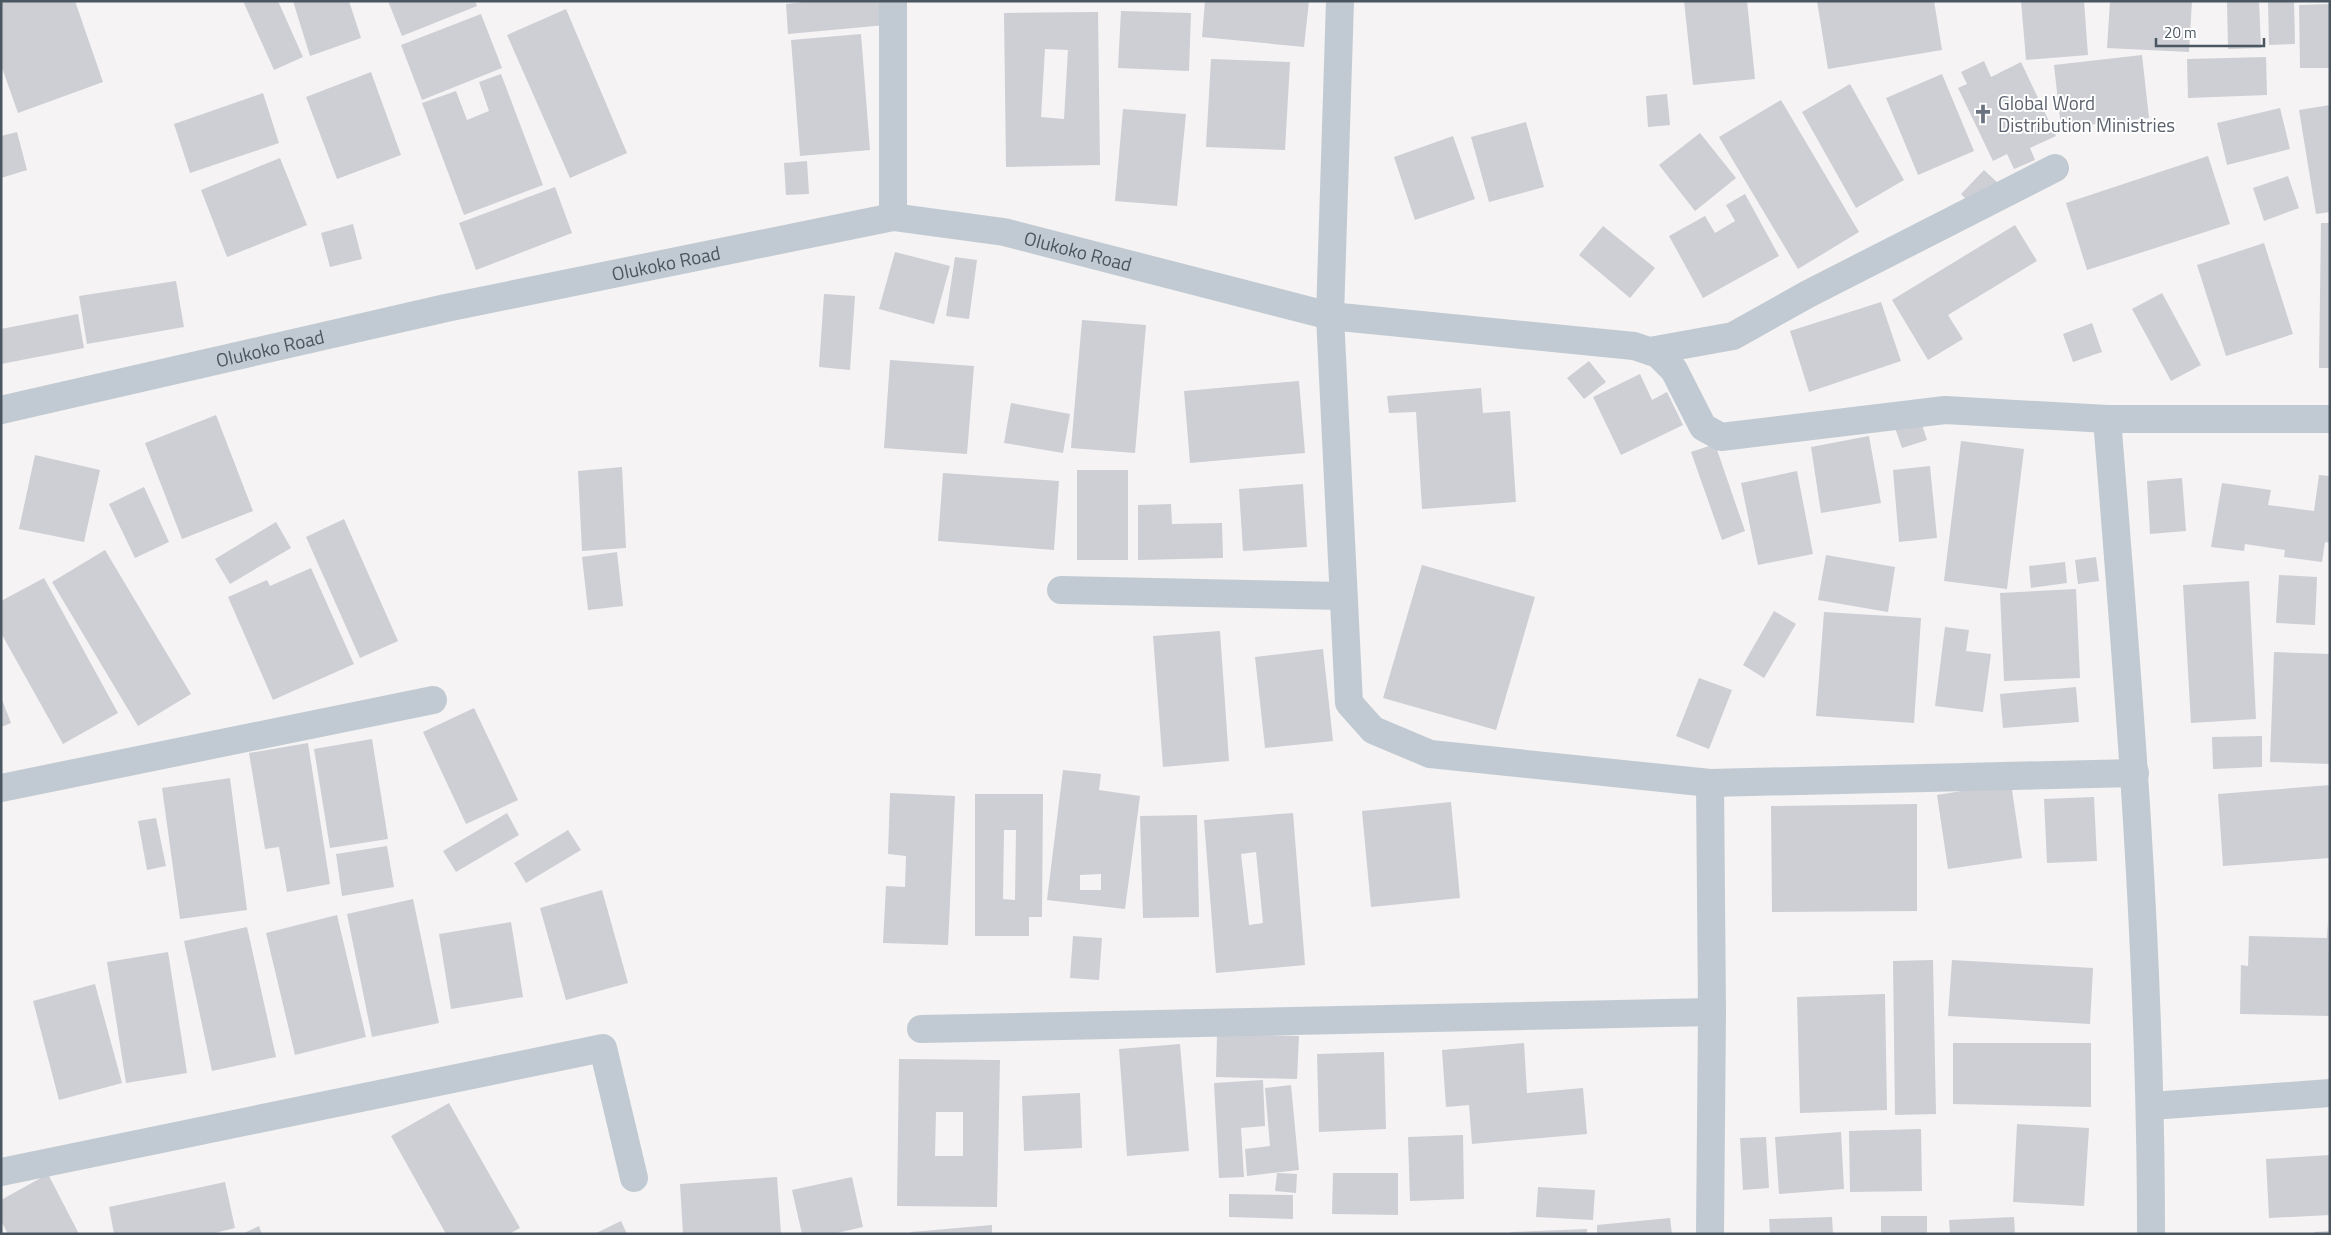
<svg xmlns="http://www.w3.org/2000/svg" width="2331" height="1235" font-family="'Titillium Web',sans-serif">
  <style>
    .building { fill: #cdcfd5; fill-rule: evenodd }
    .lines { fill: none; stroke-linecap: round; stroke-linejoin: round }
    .minor { stroke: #c1cad2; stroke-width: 28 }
    .labels { text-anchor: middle; stroke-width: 4; stroke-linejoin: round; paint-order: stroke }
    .worship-label { font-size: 19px; fill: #5b616d; stroke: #fff; text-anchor: start }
    .street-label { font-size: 19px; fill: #4a5661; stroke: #fff }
  </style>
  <rect width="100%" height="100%" fill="#f5f3f3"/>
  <path class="building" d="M1 1H75L103 82 18 113 1 65Z
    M243 1H278L303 57 274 70Z
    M293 1H349L361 38 310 56Z
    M388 1H475L477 6 402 36Z
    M812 1H884L886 25 788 34 786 4Z
    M1205 1H1309L1304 47 1202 37Z
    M1684 1H1747L1755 79 1693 85Z
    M1817 1H1934L1942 50 1828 69Z
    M2021 1H2084L2088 55 2026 60Z
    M2110 1H2192L2189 52 2107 48Z
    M2227 1H2259L2261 48 2228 49Z
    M2268 1H2294L2295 44 2269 45Z
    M2330 4V68H2300L2299 5Z
    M566 9 627 153 570 178 507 35Z
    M1121 11 1191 13 1189 71 1118 68Z
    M1098 12 1100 165 1006 167 1004 13ZM1045 49 1068 50 1064 119 1041 117Z
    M481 14 502 68 422 100 401 45Z
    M861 34 870 150 800 156 791 40Z
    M2142 55 2149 118 2061 128 2054 65Z
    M2266 57 2267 95 2188 98 2187 59Z
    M1211 59 1290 62 1285 150 1206 147Z
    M1984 61 1991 77 2021 62 2056 136 2030 148 2035 160 2014 169 2007 154 1993 161 1958 88 1967 84 1961 72Z
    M371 72 401 155 337 179 306 97Z
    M501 74 543 185 464 215 422 103 456 91 467 120 489 111 479 82Z
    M1942 74 1974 151 1918 175 1886 98Z
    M1850 84 1904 180 1856 208 1802 112Z
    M263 93 279 143 190 173 174 124Z
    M1667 94 1670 125 1648 127 1646 96Z
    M1781 100 1859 232 1798 269 1719 137Z
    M2330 105V212L2316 214 2299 110Z
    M2280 108 2290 149 2227 165 2217 123Z
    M1123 109 1186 114 1177 206 1115 201Z
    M1526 122 1544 187 1489 202 1471 137Z
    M17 132 27 170 1 178V136Z
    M1700 133 1736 178 1695 211 1659 165Z
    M1453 136 1475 199 1415 220 1394 157Z
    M2208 156 2230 224 2087 270 2066 203Z
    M280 158 307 225 227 257 201 190Z
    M807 161 809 194 786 195 784 163Z
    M1984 170 1999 184 1975 208 1961 194Z
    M2288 176 2299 208 2264 221 2253 188Z
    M555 187 572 233 476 270 459 223Z
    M1745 194 1779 256 1703 298 1669 236 1705 216 1715 233 1735 221 1726 205Z
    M2321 223H2330V368H2319Z
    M353 224 362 259 330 267 321 233Z
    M2015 225 2037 261 1948 315 1963 339 1928 360 1892 300Z
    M1603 226 1655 268 1630 298 1579 255Z
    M2264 243 2293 334 2226 356 2197 265Z
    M895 252 950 266 934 324 879 309Z
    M955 257 977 260 969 319 946 316Z
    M176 281 184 327 87 344 79 296Z
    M2162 293 2201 365 2171 381 2132 309Z
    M824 294 855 296 850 370 819 367Z
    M1881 302 1901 361 1809 392 1790 331Z
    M78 314 84 348 1 364V329Z
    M1082 320 1146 325 1135 453 1071 448Z
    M2092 323 2102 352 2073 362 2063 334Z
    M890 360 974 366 967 454 884 448Z
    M1589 361 1606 382 1584 399 1567 378Z
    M1640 374 1652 400 1667 392 1683 425 1621 455 1593 397Z
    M1299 381 1305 453 1190 463 1184 391Z
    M1481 388 1483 413 1510 411 1516 502 1422 509 1416 412 1389 413 1387 396Z
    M1011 403 1070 414 1063 453 1004 443Z
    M216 415 253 511 182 539 145 443Z
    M1919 416 1927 440 1902 448 1894 425Z
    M1869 436 1881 503 1821 513 1811 447Z
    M1961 441 2024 449 2007 589 1944 581Z
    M1715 444 1745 531 1722 540 1691 452Z
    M35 455 100 470 84 542 19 529Z
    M1930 466 1937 538 1899 542 1893 470Z
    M622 467 626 548 582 551 578 471Z
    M1077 470H1128V560H1077Z
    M1797 471 1813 554 1758 565 1741 483Z
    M943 473 1059 481 1054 550 938 541Z
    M2319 475 2330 476V543L2325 542 2322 562 2284 557 2285 550 2245 544 2244 551 2211 547 2222 483 2271 490 2268 505 2314 511Z
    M2182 478 2186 531 2150 534 2147 481Z
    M1303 484 1307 547 1243 551 1239 489Z
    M144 487 169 542 135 558 109 504Z
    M1171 504 1172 524 1222 523 1223 558 1138 560V505Z
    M344 519 398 641 360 658 306 537Z
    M276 522 291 548 230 584 215 559Z
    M105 550 191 694 138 726 52 582Z
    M617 552 623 606 588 610 582 557Z
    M1826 555 1895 567 1888 612 1818 600Z
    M2096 557 2099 581 2078 584 2075 560Z
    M2065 562 2067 583 2031 588 2029 566Z
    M1422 565 1535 597 1496 730 1383 698Z
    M311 568 354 664 273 700 228 597 267 580 270 586Z
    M2279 575 2317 577 2315 625 2276 623Z
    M44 578 118 713 63 744 1 633V601Z
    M2249 581 2256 719 2191 723 2183 585Z
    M2076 589 2080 678 2004 681 2000 593Z
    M1774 611 1796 624 1764 678 1743 665Z
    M1824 612 1921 618 1914 723 1816 716Z
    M1945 627 1969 630 1966 651 1991 654 1983 712 1935 706Z
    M1220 631 1229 761 1163 767 1153 636Z
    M1323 649 1333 741 1265 748 1255 657Z
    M2274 652 2330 654V764L2270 762Z
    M1699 678 1732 690 1709 749 1676 736Z
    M2076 687 2079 722 2003 728 2000 694Z
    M1 697 11 723 1 727Z
    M474 708 518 800 466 824 423 732Z
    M2262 736V767L2213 769 2212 737Z
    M372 739 388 839 330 848 314 749Z
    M308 743 330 884 287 892 279 847 265 849 249 753Z
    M1063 770 1101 774 1099 790 1140 796 1125 909 1047 900ZM1101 874V890H1080V875Z
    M230 778 247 910 180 919 162 788Z
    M2011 783 2022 858 1948 869 1937 795Z
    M2330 785V858L2223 866 2218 794Z
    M890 793 955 796 948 945 883 943 886 886 905 887 906 856 888 854Z
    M975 794H1043L1042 917H1029V936H975ZM1004 830H1016L1015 900 1003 899Z
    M2094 797 2097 861 2047 863 2044 799Z
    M1451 802 1460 898 1371 907 1362 811Z
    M1917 804V911L1772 912 1771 806Z
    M507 813 519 835 456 872 443 851Z
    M1293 813 1305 965 1216 973 1204 820ZM1256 852 1263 923 1249 925 1241 854Z
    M1197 815 1199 917 1143 918 1140 816Z
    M156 818 166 866 147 870 138 821Z
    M568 830 581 850 526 883 514 863Z
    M387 846 394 887 342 896 336 854Z
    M602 890 628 983 566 1000 540 908Z
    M413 899 439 1023 372 1037 347 914Z
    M337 915 366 1037 295 1055 266 933Z
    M511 922 523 997 451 1009 439 934Z
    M2328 922 2330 1016 2240 1014 2241 965 2248 966 2249 936 2327 938Z
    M247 927 276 1057 212 1071 184 941Z
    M1073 936 1102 938 1099 980 1070 978Z
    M168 952 187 1073 126 1083 107 962Z
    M1933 960 1936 1114 1895 1115 1893 961Z
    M1952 960 2093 968 2090 1024 1948 1016Z
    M95 984 122 1083 59 1100 33 1001Z
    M1885 994 1887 1110 1800 1113 1797 997Z
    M1217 1034 1299 1036 1297 1079 1216 1077Z
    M1524 1043 1527 1093 1583 1088 1587 1134 1472 1144 1469 1105 1446 1107 1442 1050Z
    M1953 1043H2091V1107L1953 1104Z
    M1180 1044 1189 1151 1127 1156 1119 1049Z
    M1384 1052 1386 1129 1319 1132 1317 1054Z
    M899 1059 1000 1060 997 1207 897 1206ZM936 1112H963V1156H935Z
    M1263 1080 1265 1126 1241 1128 1244 1177 1219 1178 1214 1083Z
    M1291 1085 1299 1170 1247 1176 1245 1149 1270 1146 1265 1088Z
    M1080 1093 1082 1148 1024 1151 1022 1096Z
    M449 1103 520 1228 509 1234H446L391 1136Z
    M2017 1124 2089 1128 2084 1206 2013 1202Z
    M1921 1129 1922 1191 1850 1192 1849 1131Z
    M1841 1132 1844 1189 1779 1194 1775 1137Z
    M1463 1135 1464 1199 1410 1201 1408 1137Z
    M1766 1137 1769 1188 1743 1190 1740 1138Z
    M2330 1155V1215L2269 1218 2266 1159Z
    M1277 1173 1297 1174 1296 1193 1275 1191Z
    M1333 1173H1398V1215L1332 1214Z
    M48 1174 79 1234H8L1 1221V1200Z
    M777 1177 781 1234H683L680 1184Z
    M852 1177 863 1227 833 1234H802L792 1190Z
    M225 1182 235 1228 211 1234H114L109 1207Z
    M1538 1187 1595 1190 1593 1220 1536 1217Z
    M1229 1194 1293 1195V1219L1229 1217Z
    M1881 1216H1927V1234H1881Z
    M1832 1217 1833 1234H1770L1769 1219Z
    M2014 1217 2015 1234H1950L1949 1220Z
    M1670 1218 1672 1234H1597V1225Z
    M621 1221 627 1234H594Z
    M992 1225V1234H911V1232Z
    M259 1226 262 1234H242Z
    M1587 1229V1234H1511V1232Z
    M2330 1231V1234H2315L2314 1232Z"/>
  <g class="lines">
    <g class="minor">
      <path d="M1340 1 1330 316 1349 703 1373 730 1430 754 1710 783 2135 773"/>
      <path d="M893 217V1"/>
      <path d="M1650 351 1733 336 1808 294 2055 168"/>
      <path id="s1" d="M1 410 446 308 893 217 1004 232 1330 316 1634 346 1658 354 1674 370 1703 427 1721 437 1945 410 2107 419H2330"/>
      <path d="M2107 419C2129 690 2151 961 2151 1234"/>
      <path d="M1061 590 1343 596"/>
      <path d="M1 788 433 700"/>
      <path d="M921 1029 1712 1012"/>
      <path d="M2151 1106 2330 1093"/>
      <path d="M1 1172 603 1048 634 1178"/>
      <path d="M1710 1234 1712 1012 1710 783"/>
    </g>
  </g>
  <defs>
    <symbol id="church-bare" viewBox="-9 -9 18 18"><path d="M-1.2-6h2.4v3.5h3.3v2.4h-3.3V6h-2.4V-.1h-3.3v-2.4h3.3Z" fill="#6b7280" stroke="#fff" stroke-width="2.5" paint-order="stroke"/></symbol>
  </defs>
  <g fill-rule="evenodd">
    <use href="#church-bare" x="1969" y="100" width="28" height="28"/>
  </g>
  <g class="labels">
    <g class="worship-label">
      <text x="1998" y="110">Global Word<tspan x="1998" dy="22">Distribution Ministries</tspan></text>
    </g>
    <g class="street-label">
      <text dy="7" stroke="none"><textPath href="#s1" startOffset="1101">Olukoko Road</textPath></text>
      <text dy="7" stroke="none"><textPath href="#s1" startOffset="681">Olukoko Road</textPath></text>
      <text dy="7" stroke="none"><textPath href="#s1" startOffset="276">Olukoko Road</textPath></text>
    </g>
  </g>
  <rect width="2331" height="1235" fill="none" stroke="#4a5661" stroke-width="5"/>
  <path d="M2156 38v8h108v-8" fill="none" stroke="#4a5661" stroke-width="2.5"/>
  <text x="2164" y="38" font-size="15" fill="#4a5661" stroke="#ffffff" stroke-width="4" paint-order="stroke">20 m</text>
</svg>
